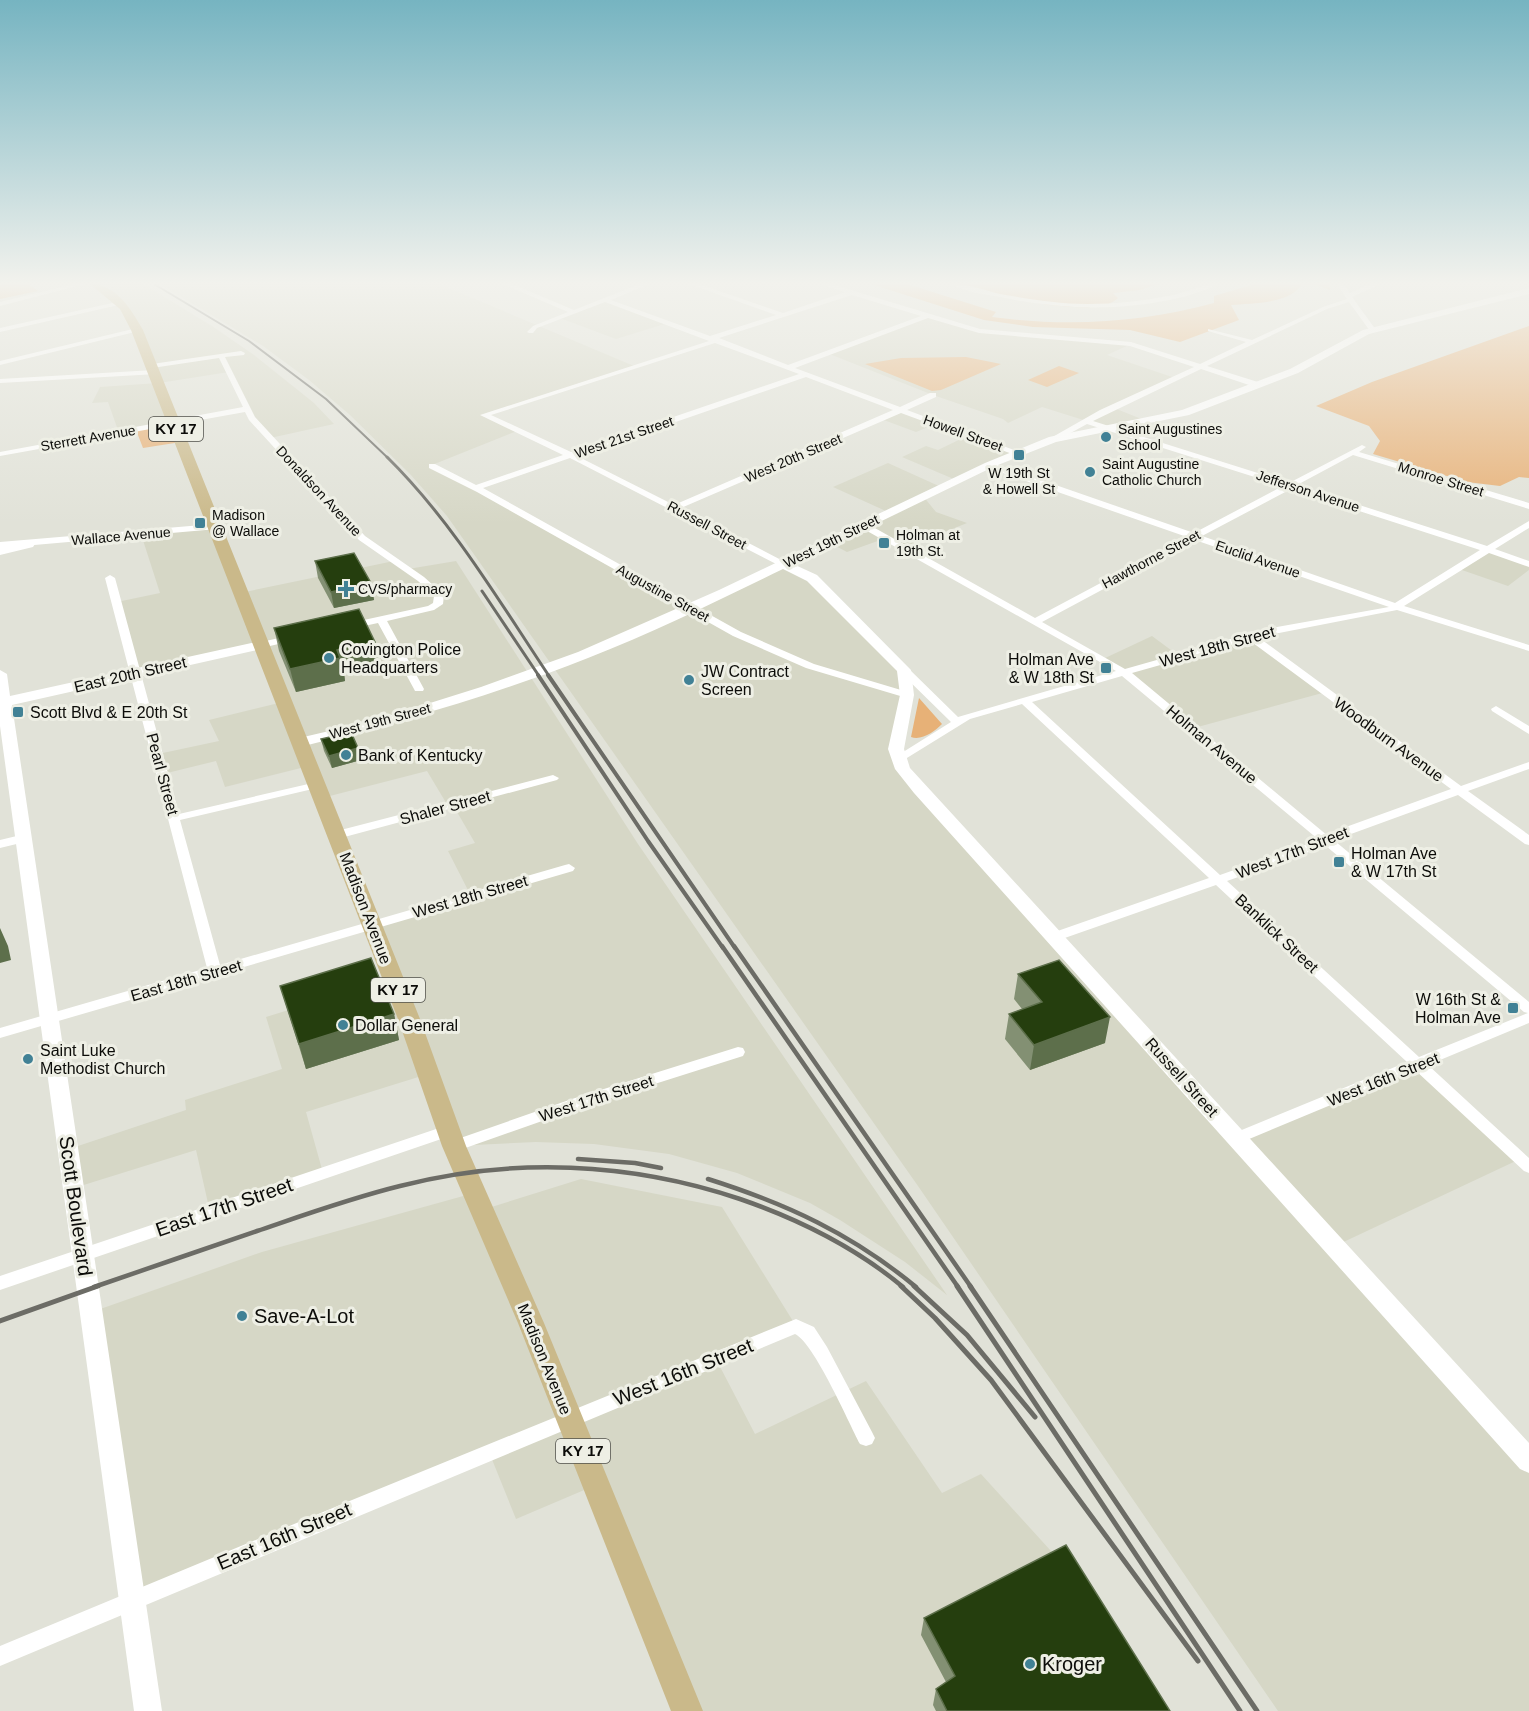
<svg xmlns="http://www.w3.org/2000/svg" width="1529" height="1711" font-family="Helvetica,sans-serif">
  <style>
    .built { fill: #d6d7c6 }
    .green { fill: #e7b177 }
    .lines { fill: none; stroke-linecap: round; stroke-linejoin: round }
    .street { fill: #fff; fill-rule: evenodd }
    .secondary { fill: #fff; fill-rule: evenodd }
    .primary { fill: #cab98a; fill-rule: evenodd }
    .rail-far4 { stroke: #6c6c66; stroke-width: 2 }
    .rail-far3 { stroke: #6c6c66; stroke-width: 3 }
    .rail-far2 { stroke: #6c6c66; stroke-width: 4 }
    .rail-far1 { stroke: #6c6c66; stroke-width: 4.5 }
    .rail { stroke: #6c6c66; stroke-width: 5 }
    .wall { fill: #839073 }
    .shaded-wall { fill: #5d6f4b }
    .building { fill: #253e0e; stroke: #5d6f4b; stroke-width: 1.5 }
    .poi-dot { fill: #418195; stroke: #eeefe5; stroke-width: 2 }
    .labels { text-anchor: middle; stroke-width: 6; stroke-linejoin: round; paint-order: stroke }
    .far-poi-label { font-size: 14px; fill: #0c0c09; stroke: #eeefe5; text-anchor: start }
    .far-street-label { font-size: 14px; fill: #0c0c09; stroke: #eeefe5 }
    .shield { fill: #eeefe5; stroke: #50504b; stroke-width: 1.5 }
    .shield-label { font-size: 15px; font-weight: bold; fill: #0c0c09 }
    .street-label { font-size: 16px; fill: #0c0c09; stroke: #eeefe5 }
    .poi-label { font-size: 16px; fill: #0c0c09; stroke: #eeefe5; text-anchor: start }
    .near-street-label { font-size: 20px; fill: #0c0c09; stroke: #eeefe5 }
    .near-poi-label { font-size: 20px; fill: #0c0c09; stroke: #eeefe5; text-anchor: start }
  </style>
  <rect width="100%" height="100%" fill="#e1e2d8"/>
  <path class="built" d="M95 284H143L212 326 254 355 314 403 334 424 270 438 252 418 229 372 159 383 174 423 119 433 108 402 92 403 100 387 158 383 137 330 108 292Z
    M160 284H439L634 366 487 413 517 431 432 465 689 607 782 564 799 571 904 670 898 759 1237 1138 1418 1065 1520 1159 1335 1246 1529 1461V1711H1278L918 1186 447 516 410 474 350 415 309 380 263 346Z
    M605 300 668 323 616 339 560 318Z
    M926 316 969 329 1131 344 1107 355 1178 379 1114 408 1149 422 1112 429 1042 407 1008 423 1003 419 933 395 827 353Z
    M900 410 938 423 916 432 881 419Z
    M969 435 1018 453 956 480 902 457 926 446 938 450Z
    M888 463 941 487 923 496 936 512 967 523 905 548 886 538 847 552 828 542 888 512 833 487Z
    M214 527 240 593 394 561 408 569 456 561 638 844 947 1295 905 1262 840 1220 810 1203 737 1173 669 1154 594 1144 536 1142 454 1146 428 1074 306 1112 323 1173 210 1212 196 1150 74 1188 69 1149 186 1110 185 1100 282 1069 266 1017 392 978 372 925 471 896 448 851 475 843 453 805 448 806 427 771 322 798 309 766 225 787 216 761 163 774 158 754 219 741 209 720 283 702 261 645 137 672 117 602 160 593 141 534Z
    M1489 550 1529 564V570L1508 586 1459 569Z
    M1152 636 1179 656 1250 636 1326 692 1194 728 1103 659Z
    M581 1179 722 1207 796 1326 716 1359 755 1434 866 1381 942 1493 981 1474 1061 1562 1153 1711H687L596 1485 516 1519 489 1452 131 1600 89 1313 262 1252 474 1193 482 1210Z"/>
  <path class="green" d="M4 284H28L38 291 0 299V285Z
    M871 284H907L996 312 992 317C1067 327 1141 323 1214 303V296L1255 284H1329L1330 290 1317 285H1301C1290 304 1251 303 1231 305L1239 320 1180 342 1130 330 1033 327 984 320Z
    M954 284H1158L1140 290 1113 293 1118 298C1096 322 983 293 954 284Z
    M1529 326V478L1519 477 1500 486 1467 482 1373 454 1380 441 1369 426 1316 406 1372 382Z
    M966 357 1001 364 941 390 932 391 865 364 901 358Z
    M1059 366 1079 373 1047 387 1028 380Z
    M174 423 181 442 143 448 136 430Z
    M919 698 942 724C935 731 922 741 911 737Z"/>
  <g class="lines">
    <path class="street" d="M74 284H85L0 306V302Z
      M503 284H512L574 310 640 284H649L611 300 710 336 776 315 689 284H699L783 313 845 292 821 284H831L980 329 1131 342 1200 364 1246 342 1208 331V329L1252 340 1323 307 1347 299 1337 284H1343L1350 293 1371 284H1380L1352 297 1376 330 1374 331H1370L1349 302 1327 309 1207 366 1261 383V387H1255L1201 369 1093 421 1289 483 1362 445 1366 447 1359 452 1529 503V509L1353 455 1297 485 1487 546 1529 521V528L1495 549 1529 561V567L1489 553 1404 606 1529 645V651L1397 610 1258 637 1461 786 1529 762V769L1468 791 1529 835V845L1525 844 1458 795 1340 838 1336 842 1529 1002V1023L1428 1065 1529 1158V1173L1524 1171 1415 1070 1242 1142 1237 1144 1232 1142 1230 1138 1232 1134 1407 1062 1216 885 1059 940H1049L1048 937 1049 934 1209 878 1022 704 970 719 902 761 898 762 892 759 951 722 900 672 899 670 900 668H908L958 717 1116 671 860 527V523H866L1035 618 1187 537 986 467V463H992L1194 533 1283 486 1087 424 1056 441 1049 439 1100 410 1194 367 1130 346 979 333 928 318 795 368 900 407 930 393H936V397L907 410 1022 453 1015 455 901 413 681 508 785 562 787 564 782 567 570 458 483 488 741 632 814 664 911 693 912 695 911 697 907 698 806 668 733 636 477 492 429 468V464H435L476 485 563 455 480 415 709 341 605 302 537 328 533 333H529L527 332 533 326 568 312ZM852 295 921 316 788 365 719 338ZM715 343 799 374 571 452 491 415ZM806 377 893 410 674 505 577 456ZM1291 489 1480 550 1395 603 1202 536ZM1195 540 1389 607 1266 629 1125 669 1042 622ZM1249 640 1451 789 1332 832 1328 836 1132 673ZM1122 676 1319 840 1220 875 1032 702ZM1326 846 1524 1012 1528 1013 1419 1057 1227 881Z
      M951 284C968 284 984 290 1000 294 1028 299 1058 304 1087 304 1116 304 1144 301 1173 295 1188 292 1202 284 1217 284 1205 291 1188 296 1174 299 1114 312 1055 309 995 296 981 294 963 291 951 284Z
      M121 301 124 303 123 304 0 332V328Z
      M137 328 139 329V331L0 365V361Z
      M241 351 245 353 244 355 225 357 255 417 365 536 424 577 444 595 443 604 434 610 387 621 424 689 423 691H415L414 689 378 623 350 629 345 626 350 623 428 606 433 603 434 596 418 581 359 540 249 420 245 412 0 456V452L243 407 219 358 152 368 148 366 152 364Z
      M154 370H157V374L0 383V379Z
      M214 524 217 525V529L0 548V542Z
      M110 575 115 578 179 814 317 782 323 785 317 788 180 820 220 965 565 865 569 864 575 868 573 871 0 1038V1028L207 968 105 578Z
      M292 635 296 636V640L261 648 256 645 257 643Z
      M1496 706 1529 726V734L1492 711 1491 709Z
      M553 775 559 778 557 780 337 839 331 835 333 832Z
      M25 834 29 835 31 838 29 841 0 848V840Z
      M738 1047 743 1048 745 1052 743 1056 582 1107 454 1152 449 1150 447 1146 449 1142 572 1099Z
      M448 1125 453 1127 455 1131 453 1135 0 1290V1276Z
      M796 1319 814 1327 827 1347 872 1432 875 1438 872 1444 866 1446 860 1444C848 1421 814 1343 795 1334L0 1666V1646L352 1500Z"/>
    <path class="secondary" d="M1529 288V294L1369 334 1298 373 1189 415 1056 442 993 467 793 564 817 575 911 670 914 695 904 749 910 768 1529 1443V1473L1520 1469 914 793 895 769 888 749 900 695 897 671 807 581 783 569C719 600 654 632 588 658 494 695 398 723 300 747L292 742 295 739 376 720 481 687 578 652 719 590 985 463 1049 437 1182 410 1290 369 1363 330Z
      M29 540 33 541 35 544 33 547 0 555V547Z
      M261 641 268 645 266 648 12 705 162 1711H134L0 726V670L7 674 10 696Z"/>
    <path class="primary" d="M90 284C116 284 131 309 143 330L420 1019 466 1146 544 1323 703 1711H671L518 1323 442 1146 398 1019 131 330 120 309Z"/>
    <path class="rail-far4" d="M154 284 249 341 326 399 389 459"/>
    <path class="rail-far3" d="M387 457C452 521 499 601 549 676
      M482 591 539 676"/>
    <path class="rail-far2" d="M538 675 648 841 723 948
      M548 675 735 948"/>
    <path class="rail-far1" d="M722 946 958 1287
      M734 946 971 1287
      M578 1159 635 1163 661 1168
      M708 1179C787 1204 852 1234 916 1287
      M94 1287C148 1268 203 1250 257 1231 304 1215 351 1198 400 1186 512 1157 630 1162 740 1199 798 1219 855 1247 903 1287"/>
    <path class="rail" d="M901 1286 935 1318 991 1380 1198 1661
      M914 1286 967 1335 1035 1417
      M957 1286 1240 1711
      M970 1286 1257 1711
      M0 1321 98 1286"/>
  </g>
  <path class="wall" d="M315 561 371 583 374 600 334 608 318 578Z
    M274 628 380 665 344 673 345 681 296 692 279 651Z
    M321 739 361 760 332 768 324 751Z
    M1018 974 1105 1043 1030 1070 1005 1039 1009 1014 1022 1009 1014 999Z
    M280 986 394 1014 399 1040 306 1069Z
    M924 1618 1170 1711H936L933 1705 936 1689 946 1682 921 1635Z"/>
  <path class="shaded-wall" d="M371 583 374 600 334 608 331 592Z
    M375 642 380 665 344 673 345 681 296 692 290 669 337 650Z
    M358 748 361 760 332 768 329 756Z
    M0 928 8 946 11 960 0 963Z
    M394 1014 399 1040 306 1069 299 1044Z
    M1110 1017 1105 1043 1030 1070 1034 1045Z"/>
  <path class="building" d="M354 553 371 583 331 592 315 561Z
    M359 609 375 642 337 650 340 658 290 669 274 628Z
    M351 732 358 748 329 756 321 739Z
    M371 958 394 1014 299 1044 280 986Z
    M1059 960 1110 1017 1034 1045 1009 1014 1042 1002 1018 974Z
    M1066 1545 1170 1711H947L936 1689 955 1676 924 1618Z"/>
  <linearGradient id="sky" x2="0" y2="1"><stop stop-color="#76b4c1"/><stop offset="0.54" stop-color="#f2f2ed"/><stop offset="1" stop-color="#f2f2ed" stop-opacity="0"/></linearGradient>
  <rect width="1529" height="524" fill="url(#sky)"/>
  <g class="poi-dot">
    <circle cx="1106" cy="437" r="6"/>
    <rect x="1013" y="449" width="12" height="12" rx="3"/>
    <circle cx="1090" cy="472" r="6"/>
    <rect x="194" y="517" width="12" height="12" rx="3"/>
    <rect x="878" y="537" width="12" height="12" rx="3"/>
    <path d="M343 580h6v6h6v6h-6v6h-6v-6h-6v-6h6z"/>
    <circle cx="329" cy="658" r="6"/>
    <rect x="1100" y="662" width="12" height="12" rx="3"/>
    <circle cx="689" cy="680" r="6"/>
    <rect x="12" y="706" width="12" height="12" rx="3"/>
    <circle cx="346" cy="755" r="6"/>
    <rect x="1333" y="856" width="12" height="12" rx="3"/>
    <rect x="1507" y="1002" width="12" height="12" rx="3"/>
    <circle cx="343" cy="1025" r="6"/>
    <circle cx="28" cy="1059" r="6"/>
    <circle cx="242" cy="1316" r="6"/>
    <circle cx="1030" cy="1664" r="6"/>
  </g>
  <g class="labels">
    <g class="far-poi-label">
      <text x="1118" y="434">Saint Augustines<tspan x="1118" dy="16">School</tspan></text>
      <text x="1102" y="469">Saint Augustine<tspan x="1102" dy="16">Catholic Church</tspan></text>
      <text x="1019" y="478" text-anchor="middle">W 19th St<tspan x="1019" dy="16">&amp; Howell St</tspan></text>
      <text x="212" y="520">Madison<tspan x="212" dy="16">@ Wallace</tspan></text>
      <text x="896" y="540">Holman at<tspan x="896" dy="16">19th St.</tspan></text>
      <text x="358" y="594">CVS/pharmacy</text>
    </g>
    <g class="far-street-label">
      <text transform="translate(963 433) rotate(20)" y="5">Howell Street</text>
      <text transform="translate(624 437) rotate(-19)" y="5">West 21st Street</text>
      <text transform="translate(88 438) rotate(-10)" y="5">Sterrett Avenue</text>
      <text transform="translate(793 458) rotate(-23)" y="5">West 20th Street</text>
      <text transform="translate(1441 479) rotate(17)" y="5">Monroe Street</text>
      <text transform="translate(319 491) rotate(47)" y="5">Donaldson Avenue</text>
      <text transform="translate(1308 491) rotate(18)" y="5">Jefferson Avenue</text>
      <text transform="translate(707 525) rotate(28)" y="5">Russell Street</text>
      <text transform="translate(121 536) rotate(-5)" y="5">Wallace Avenue</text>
      <text transform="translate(831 541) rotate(-26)" y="5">West 19th Street</text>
      <text transform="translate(1151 559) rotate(-28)" y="5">Hawthorne Street</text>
      <text transform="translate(1258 559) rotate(19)" y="5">Euclid Avenue</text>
      <text transform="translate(663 593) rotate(29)" y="5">Augustine Street</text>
      <text transform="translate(380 721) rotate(-15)" y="5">West 19th Street</text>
    </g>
    <g class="shield">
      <rect x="149" y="417" width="54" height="24" rx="4.5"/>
      <rect x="371" y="978" width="54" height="24" rx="4.5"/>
      <rect x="556" y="1439" width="54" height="24" rx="4.5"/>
    </g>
    <g class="shield-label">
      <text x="176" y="434">KY 17</text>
      <text x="398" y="995">KY 17</text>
      <text x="583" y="1456">KY 17</text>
    </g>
    <g class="street-label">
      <text transform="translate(1217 646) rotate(-15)" y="6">West 18th Street</text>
      <text transform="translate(130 674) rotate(-13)" y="6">East 20th Street</text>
      <text transform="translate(1389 739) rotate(36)" y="6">Woodburn Avenue</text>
      <text transform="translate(1212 744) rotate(40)" y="6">Holman Avenue</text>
      <text transform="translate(163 774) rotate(75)" y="6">Pearl Street</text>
      <text transform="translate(445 807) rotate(-15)" y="6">Shaler Street</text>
      <text transform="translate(1292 852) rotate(-21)" y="6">West 17th Street</text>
      <text transform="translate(470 896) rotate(-16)" y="6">West 18th Street</text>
      <text transform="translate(366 908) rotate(69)" y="6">Madison Avenue</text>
      <text transform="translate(1277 933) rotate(43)" y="6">Banklick Street</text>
      <text transform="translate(186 980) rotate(-16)" y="6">East 18th Street</text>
      <text transform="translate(1182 1077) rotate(48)" y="6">Russell Street</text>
      <text transform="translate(1383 1079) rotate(-22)" y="6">West 16th Street</text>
      <text transform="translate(596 1098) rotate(-18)" y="6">West 17th Street</text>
      <text transform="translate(545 1359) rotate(68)" y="6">Madison Avenue</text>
    </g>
    <g class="poi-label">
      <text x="341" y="655">Covington Police<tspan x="341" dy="18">Headquarters</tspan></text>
      <text x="1094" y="665" text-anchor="end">Holman Ave<tspan x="1094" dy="18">&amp; W 18th St</tspan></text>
      <text x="701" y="677">JW Contract<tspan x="701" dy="18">Screen</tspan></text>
      <text x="30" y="718">Scott Blvd &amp; E 20th St</text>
      <text x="358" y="761">Bank of Kentucky</text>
      <text x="1351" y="859">Holman Ave<tspan x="1351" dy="18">&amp; W 17th St</tspan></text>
      <text x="1501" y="1005" text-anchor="end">W 16th St &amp;<tspan x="1501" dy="18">Holman Ave</tspan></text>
      <text x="355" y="1031">Dollar General</text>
      <text x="40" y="1056">Saint Luke<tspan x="40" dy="18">Methodist Church</tspan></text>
    </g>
    <g class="near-street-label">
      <text transform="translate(76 1206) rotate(82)" y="7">Scott Boulevard</text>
      <text transform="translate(224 1207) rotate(-19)" y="7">East 17th Street</text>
      <text transform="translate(683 1372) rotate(-22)" y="7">West 16th Street</text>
      <text transform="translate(284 1536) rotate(-23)" y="7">East 16th Street</text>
    </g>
    <g class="near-poi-label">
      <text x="254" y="1323">Save-A-Lot</text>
      <text x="1042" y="1671">Kroger</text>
    </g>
  </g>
</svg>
